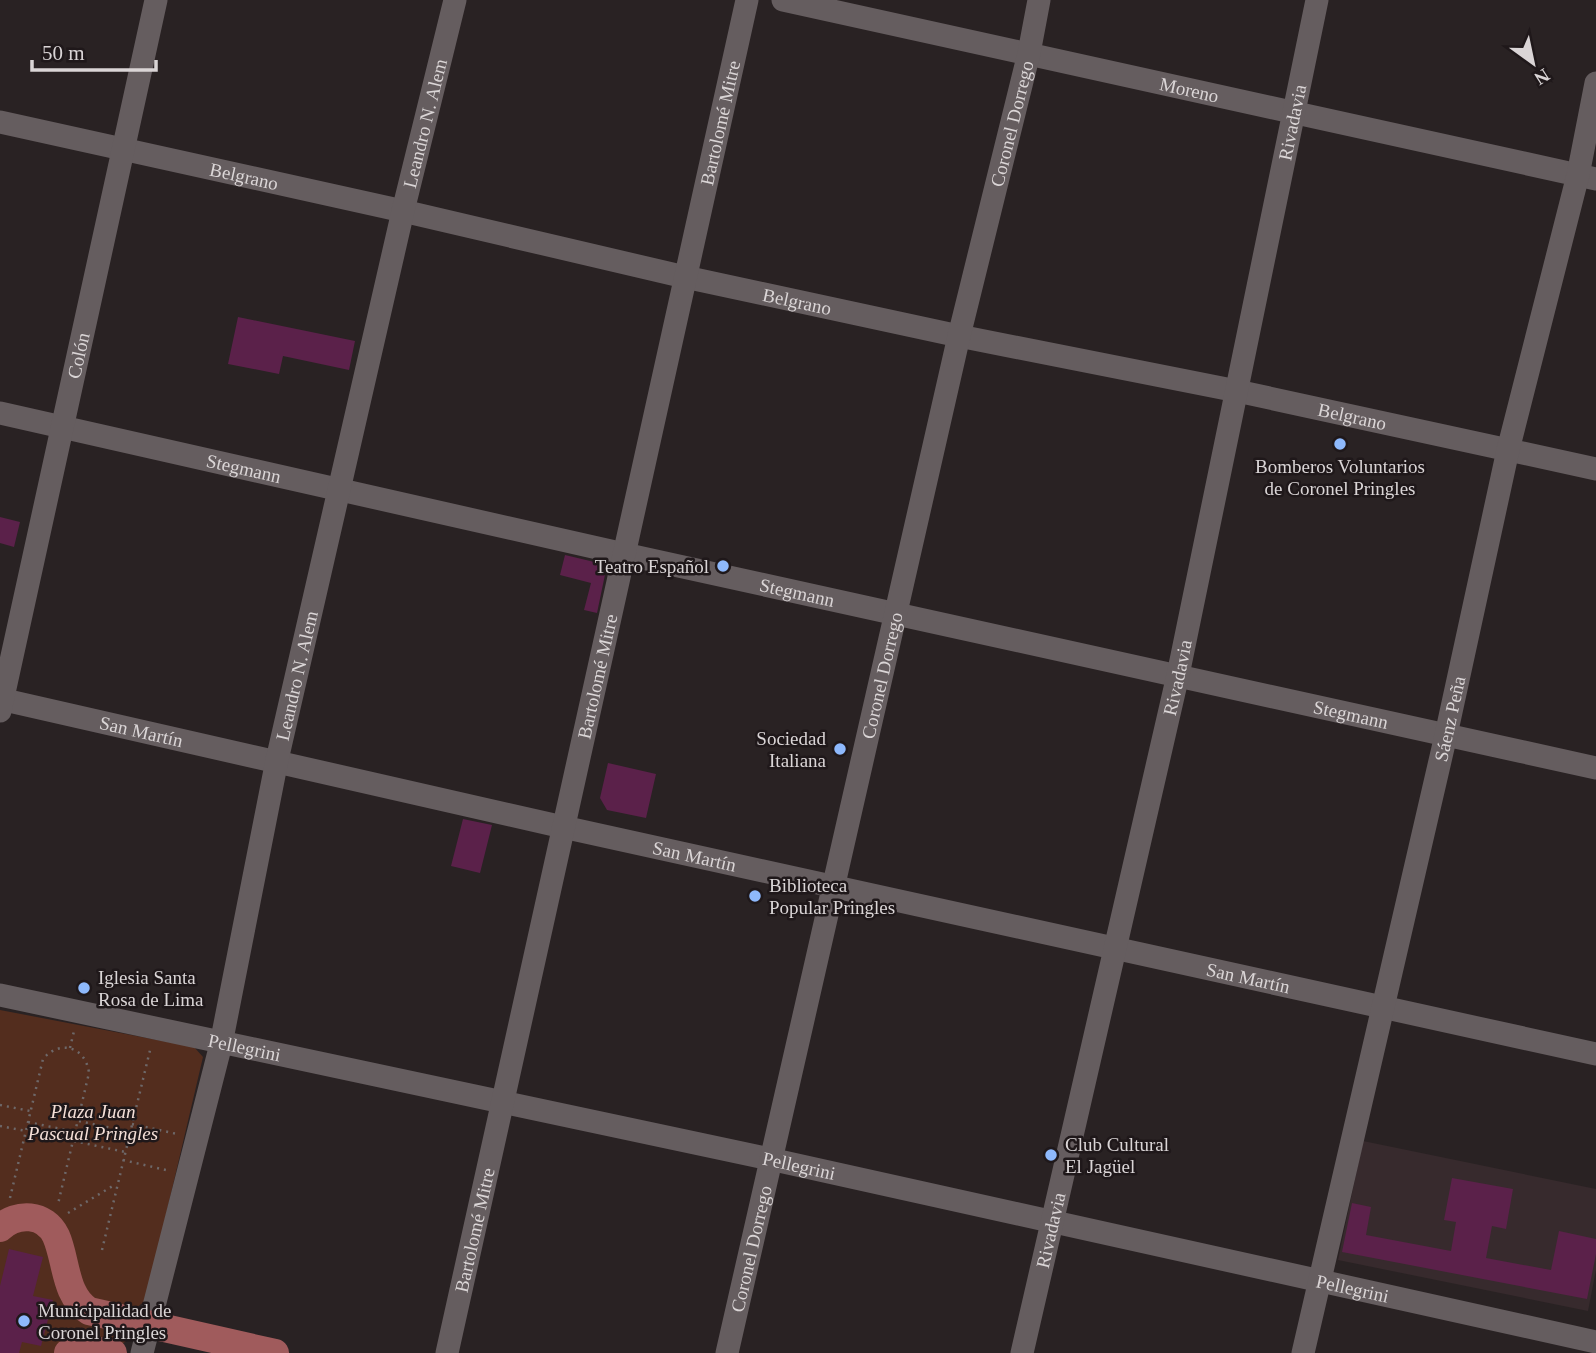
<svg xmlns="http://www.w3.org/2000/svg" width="1596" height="1353" font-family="Georgia,serif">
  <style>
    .built { fill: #372a2d }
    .green { fill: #532d1e }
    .building { fill: #5b214a }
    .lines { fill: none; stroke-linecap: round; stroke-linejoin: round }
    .path { stroke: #6e6869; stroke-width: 2.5; stroke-dasharray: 2 5; stroke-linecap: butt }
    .minor { stroke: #655d5f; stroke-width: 23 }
    .major { stroke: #a05b5c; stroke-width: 28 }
    .poi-dot { fill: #8eb9fc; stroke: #1f181a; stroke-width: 2.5 }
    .labels { text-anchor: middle; stroke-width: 5; stroke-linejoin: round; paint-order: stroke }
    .street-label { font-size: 19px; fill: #dad5d6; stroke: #1f181a }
    .poi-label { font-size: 19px; fill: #dad5d6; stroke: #1f181a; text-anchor: start }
    .park-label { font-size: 19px; font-style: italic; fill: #f4dfd7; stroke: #1f181a }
  </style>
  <rect width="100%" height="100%" fill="#292223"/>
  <path class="built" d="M1363 1141 1596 1189V1270L1588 1311 1338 1260Z"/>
  <path class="green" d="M0 1010 194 1047 203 1057 146 1300 135 1309 92 1305 65 1242 0 1218Z
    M39 1228 56 1266 125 1331 126 1341 121 1345 59 1353H0V1241L4 1233Z"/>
  <path class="building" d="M238 317 355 341 349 370 283 356 279 374 228 364Z
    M0 517 20 522 14 547 0 543Z
    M565 555 607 565 597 613 584 610 591 583 560 575Z
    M608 763 656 774 646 818 607 810 600 798Z
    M463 819 492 825 480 873 451 866Z
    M1452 1178 1513 1189 1506 1229 1492 1226 1486 1258 1551 1270 1559 1231 1596 1239V1254L1587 1299 1342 1252 1352 1203 1371 1207 1366 1235 1451 1251 1456 1222 1444 1220Z
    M9 1249 43 1257 33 1296 53 1300 41 1346 22 1342 19 1353H0V1286Z"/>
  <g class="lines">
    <path class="path" d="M70 1048 74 1031
      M0 1105 30 1111
      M79 1121 130 1132
      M28 1122 75 1132
      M132 1124 177 1134
      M0 1126 26 1131
      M74 1141 125 1152
      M123 1160 170 1171
      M10 1198 43 1059C60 1039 86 1047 89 1073L58 1204
      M68 1213 116 1184
      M102 1250 151 1046"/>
    <g class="minor">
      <path id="s1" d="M783 0 1596 179"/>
      <path id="s2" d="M0 122 403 211 685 277 959 336 1237 391 1596 469"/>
      <path id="s3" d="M0 413 624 554 1596 768"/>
      <path id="s4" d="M0 699 563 827 1596 1054"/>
      <path id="s5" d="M0 711 156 0"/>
      <path id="s6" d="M0 995 770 1159 1596 1342"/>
      <path id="s7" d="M142 1353 221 1044 277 760 403 211 455 0"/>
      <path id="s8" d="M447 1353 747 0"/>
      <path id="s9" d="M727 1353 959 336 1029 53 1039 0"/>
      <path id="s10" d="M1022 1353 1178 675 1317 0"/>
      <path id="s11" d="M1303 1353 1446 735 1508 450 1578 175 1596 83"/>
    </g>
    <path class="major" d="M0 1228C17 1212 45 1213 56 1236 67 1261 64 1295 89 1311L275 1353
      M68 1353 77 1348 113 1353"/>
  </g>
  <g class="poi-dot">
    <circle cx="1340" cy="444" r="7"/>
    <circle cx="723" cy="566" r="7"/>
    <circle cx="840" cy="749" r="7"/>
    <circle cx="755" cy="896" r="7"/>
    <circle cx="84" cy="988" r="7"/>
    <circle cx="1051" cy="1155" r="7"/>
    <circle cx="24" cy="1321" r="7"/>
  </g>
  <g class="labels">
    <g class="street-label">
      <text dy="7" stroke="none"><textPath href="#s1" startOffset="416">Moreno</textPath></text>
      <text dy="7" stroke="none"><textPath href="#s8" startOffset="1260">Bartolomé Mitre</textPath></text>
      <text dy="7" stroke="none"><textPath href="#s10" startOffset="1260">Rivadavia</textPath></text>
      <text dy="7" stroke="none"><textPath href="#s7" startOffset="1262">Leandro N. Alem</textPath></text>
      <text dy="7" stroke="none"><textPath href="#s9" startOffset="1262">Coronel Dorrego</textPath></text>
      <text dy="7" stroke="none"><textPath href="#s2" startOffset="250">Belgrano</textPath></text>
      <text dy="7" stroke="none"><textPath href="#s2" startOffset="817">Belgrano</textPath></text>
      <text dy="7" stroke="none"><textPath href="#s5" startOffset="364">Colón</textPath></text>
      <text dy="7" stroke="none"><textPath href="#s2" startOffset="1384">Belgrano</textPath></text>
      <text dy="7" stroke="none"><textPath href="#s3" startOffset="250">Stegmann</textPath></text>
      <text dy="7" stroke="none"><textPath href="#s3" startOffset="817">Stegmann</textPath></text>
      <text dy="7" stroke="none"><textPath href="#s7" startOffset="695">Leandro N. Alem</textPath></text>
      <text dy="7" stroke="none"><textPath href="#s9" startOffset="695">Coronel Dorrego</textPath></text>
      <text dy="7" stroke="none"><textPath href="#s8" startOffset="693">Bartolomé Mitre</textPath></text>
      <text dy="7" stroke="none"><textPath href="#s10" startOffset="693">Rivadavia</textPath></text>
      <text dy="7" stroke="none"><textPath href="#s3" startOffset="1384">Stegmann</textPath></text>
      <text dy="7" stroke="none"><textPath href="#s11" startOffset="651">Sáenz Peña</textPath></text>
      <text dy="7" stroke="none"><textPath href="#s4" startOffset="145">San Martín</textPath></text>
      <text dy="7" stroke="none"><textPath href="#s4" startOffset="712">San Martín</textPath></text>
      <text dy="7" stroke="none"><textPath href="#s4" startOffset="1279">San Martín</textPath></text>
      <text dy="7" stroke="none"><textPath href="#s6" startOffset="250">Pellegrini</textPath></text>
      <text dy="7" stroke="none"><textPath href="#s6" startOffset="817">Pellegrini</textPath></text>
      <text dy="7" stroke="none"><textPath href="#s8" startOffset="126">Bartolomé Mitre</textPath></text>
      <text dy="7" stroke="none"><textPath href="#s10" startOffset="126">Rivadavia</textPath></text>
      <text dy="7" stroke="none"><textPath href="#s9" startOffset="107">Coronel Dorrego</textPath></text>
      <text dy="7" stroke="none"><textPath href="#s6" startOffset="1384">Pellegrini</textPath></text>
    </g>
    <g class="poi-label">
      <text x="1340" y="473" text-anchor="middle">Bomberos Voluntarios<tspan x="1340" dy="22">de Coronel Pringles</tspan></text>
      <text x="709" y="573" text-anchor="end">Teatro Español</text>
      <text x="826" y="745" text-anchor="end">Sociedad<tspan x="826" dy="22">Italiana</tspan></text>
      <text x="769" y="892">Biblioteca<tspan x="769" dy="22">Popular Pringles</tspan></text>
      <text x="98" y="984">Iglesia Santa<tspan x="98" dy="22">Rosa de Lima</tspan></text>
      <text x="1065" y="1151">Club Cultural<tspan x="1065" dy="22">El Jagüel</tspan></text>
      <text x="38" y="1317">Municipalidad de<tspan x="38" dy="22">Coronel Pringles</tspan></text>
    </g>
    <g class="park-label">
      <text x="93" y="1118">Plaza Juan<tspan x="93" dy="22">Pascual Pringles</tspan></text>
    </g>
  </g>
  <g transform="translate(1533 63) rotate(147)" stroke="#1f181a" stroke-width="5" paint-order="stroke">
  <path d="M0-5L12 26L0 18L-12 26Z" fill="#dad5d6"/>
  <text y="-10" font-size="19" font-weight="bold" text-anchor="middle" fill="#dad5d6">N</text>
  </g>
  <path d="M32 60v10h124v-10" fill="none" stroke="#dad5d6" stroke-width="3.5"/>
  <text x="42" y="60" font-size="21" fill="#dad5d6" stroke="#1f181a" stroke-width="5" paint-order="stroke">50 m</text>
</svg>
